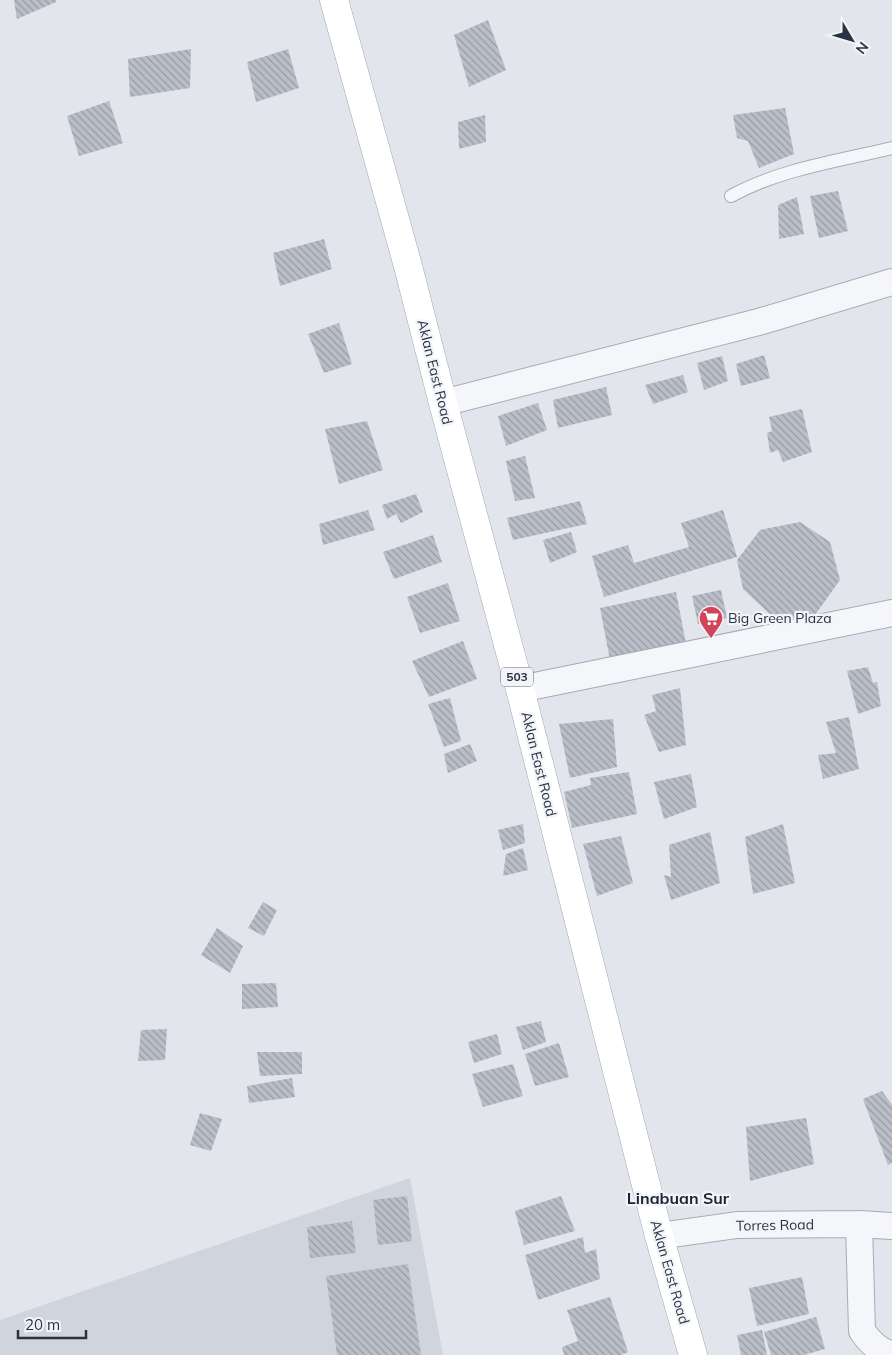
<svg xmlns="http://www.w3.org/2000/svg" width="892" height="1355" font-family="Mulish,sans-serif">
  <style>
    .built { fill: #d0d4dd }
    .building { fill: url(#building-back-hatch) }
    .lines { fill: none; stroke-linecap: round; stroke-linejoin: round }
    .service-casing { stroke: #a7acb5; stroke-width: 14 }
    .minor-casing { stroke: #a7acb5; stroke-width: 28 }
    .primary-casing { stroke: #a1a9b7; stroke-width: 29 }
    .service { stroke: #f5f6f9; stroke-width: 12 }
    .minor { stroke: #f5f6f9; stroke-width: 26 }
    .primary { stroke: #fff; stroke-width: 28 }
    .labels { text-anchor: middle; stroke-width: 4.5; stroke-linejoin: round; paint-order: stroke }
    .shield { fill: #f2f4f8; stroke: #656c79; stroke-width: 1 }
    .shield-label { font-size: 12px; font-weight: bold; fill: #293243 }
    .street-label { font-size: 14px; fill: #293243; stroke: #f2f4f8 }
    .poi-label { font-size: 14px; fill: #293243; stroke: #f2f4f8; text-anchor: start }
    .quarter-label { font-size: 16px; font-weight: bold; fill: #1c2334; stroke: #f2f4f8 }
  </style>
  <defs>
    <pattern id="building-back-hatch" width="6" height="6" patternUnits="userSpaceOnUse" patternTransform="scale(1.25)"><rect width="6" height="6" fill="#b9bec8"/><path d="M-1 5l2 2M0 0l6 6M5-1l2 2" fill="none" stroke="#969ba4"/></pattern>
  </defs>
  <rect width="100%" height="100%" fill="#e2e5eb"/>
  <path class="built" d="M410 1178 443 1355H0V1320Z"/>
  <path class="building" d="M14 0H56V2L17 19Z
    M488 20 506 70 469 87 454 35Z
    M191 49 190 88 130 97 128 59Z
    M288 49 299 88 256 102 247 62Z
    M109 101 123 143 79 156 67 116Z
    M785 108 794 154 759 168 748 141 737 138 733 115Z
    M485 115 486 142 459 149 458 122Z
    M838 191 848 231 819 238 810 196Z
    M797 197 804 234 779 239 778 205Z
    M324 239 332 269 280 286 273 253Z
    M339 323 352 364 324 373 308 334Z
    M764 355 770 378 741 386 736 364Z
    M722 356 728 381 704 390 697 363Z
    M683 375 688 392 653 404 645 385Z
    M606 387 612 415 558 428 553 400Z
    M538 403 547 430 506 446 498 416Z
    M802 409 812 452 783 462 778 450 770 453 767 433 772 431 769 417Z
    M367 421 383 470 339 484 325 429Z
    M525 456 535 498 515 501 506 461Z
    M416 494 423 512 401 523 396 514 387 519 382 505Z
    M580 501 587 524 513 540 507 518Z
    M368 510 375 530 323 545 319 524Z
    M723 510 737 557 604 597 592 556 628 545 634 563 689 547 681 523Z
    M800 522 830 542 840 580 815 615 776 620 743 589 737 560 760 530Z
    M571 532 577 552 550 563 543 540Z
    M433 535 442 562 394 579 383 552Z
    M448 583 460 621 420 633 407 597Z
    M721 590 727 618 698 624 692 596Z
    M676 592 686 644 610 660 600 608Z
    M463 641 477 679 429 697 412 661Z
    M868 667 873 683 877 682 881 706 858 714 847 671Z
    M680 688 686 745 659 752 644 715 656 711 652 695Z
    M450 698 461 741 444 747 428 704Z
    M849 717 859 769 823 779 818 755 836 753 826 722Z
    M613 719 617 767 570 778 559 724Z
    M470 744 477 761 448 773 444 754Z
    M629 772 637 814 572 828 564 792 591 785 590 778Z
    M691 774 697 807 664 819 654 782Z
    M523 824 525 843 503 850 498 830Z
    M783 824 795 883 753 894 745 837Z
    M710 832 720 883 671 900 664 875 671 877 669 845Z
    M621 836 633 883 597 896 583 844Z
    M523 848 528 870 503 876 506 854Z
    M263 902 277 910 264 936 248 928Z
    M217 928 243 946 230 973 201 955Z
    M276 983 278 1007 242 1009V984Z
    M541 1021 546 1042 523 1050 516 1027Z
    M167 1029 165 1060 138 1061 141 1030Z
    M497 1034 502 1054 474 1063 468 1042Z
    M559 1043 569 1077 535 1086 525 1054Z
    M257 1052H302V1074L260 1076Z
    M513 1064 523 1096 483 1107 472 1074Z
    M292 1078 295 1097 249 1103 247 1086Z
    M882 1091 892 1105V1163L888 1165 863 1099Z
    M200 1113 222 1119 211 1151 190 1145Z
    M806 1118 814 1164 750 1181 746 1127Z
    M407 1196 412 1241 378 1245 373 1200Z
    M561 1196 575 1231 524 1245 515 1211Z
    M352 1221 356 1253 310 1258 307 1227Z
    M583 1237 585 1253 596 1249 600 1279 538 1300 525 1255Z
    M408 1264 421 1355H337L326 1276Z
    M802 1277 809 1314 757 1326 749 1288Z
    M610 1297 628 1352 621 1355H564L562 1347 578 1341 567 1310Z
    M816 1317 825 1349 804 1355H771L764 1332Z
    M762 1330 767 1355H741L737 1335Z"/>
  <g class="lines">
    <defs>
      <path id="service" d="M731 196C780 169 838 161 892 148"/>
      <path id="minor" d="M443 403 762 321 892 282
        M520 689 892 613
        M859 1224 862 1331C869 1341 879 1352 892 1354
        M659 1236 737 1225 859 1224 892 1226"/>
      <path id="primary" d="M334 0 408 266 443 403 520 689 659 1236 693 1355"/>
    </defs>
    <use href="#service" class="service-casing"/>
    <use href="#minor" class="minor-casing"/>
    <use href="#primary" class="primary-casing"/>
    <use href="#service" class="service"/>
    <use href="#minor" class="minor"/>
    <use href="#primary" class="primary"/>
  </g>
  <defs>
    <symbol id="supermarket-pin" viewBox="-11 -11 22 30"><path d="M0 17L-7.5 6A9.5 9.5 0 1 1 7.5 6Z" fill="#d24558" stroke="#f2f4f8"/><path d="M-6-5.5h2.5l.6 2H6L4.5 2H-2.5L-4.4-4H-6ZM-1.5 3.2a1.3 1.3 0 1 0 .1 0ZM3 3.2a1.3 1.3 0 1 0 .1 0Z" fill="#fff"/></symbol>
  </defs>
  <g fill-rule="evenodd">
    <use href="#supermarket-pin" x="697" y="604" width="28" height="38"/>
  </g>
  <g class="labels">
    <rect class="shield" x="501" y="667.5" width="32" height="19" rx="4"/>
    <g class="shield-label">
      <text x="517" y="681">503</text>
    </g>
    <g class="street-label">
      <text transform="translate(435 372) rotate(76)" y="5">Aklan East Road</text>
      <text transform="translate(539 764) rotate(76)" y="5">Aklan East Road</text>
      <text transform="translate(775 1225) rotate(-1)" y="5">Torres Road</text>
      <text transform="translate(670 1272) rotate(74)" y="5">Aklan East Road</text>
    </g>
    <g class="poi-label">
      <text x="728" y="623">Big Green Plaza</text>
    </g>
    <g class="quarter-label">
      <text x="678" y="1204">Linabuan Sur</text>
    </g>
  </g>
  <g transform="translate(852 40) rotate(128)" stroke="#f2f4f8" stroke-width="4" paint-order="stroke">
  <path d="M0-4L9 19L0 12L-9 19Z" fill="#293243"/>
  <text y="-8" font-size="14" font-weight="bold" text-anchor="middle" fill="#293243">N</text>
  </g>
  <path d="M18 1330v8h68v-8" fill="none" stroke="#293243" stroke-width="2.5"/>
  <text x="25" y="1330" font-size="15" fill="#293243" stroke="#f2f4f8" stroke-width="4" paint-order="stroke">20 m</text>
</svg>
